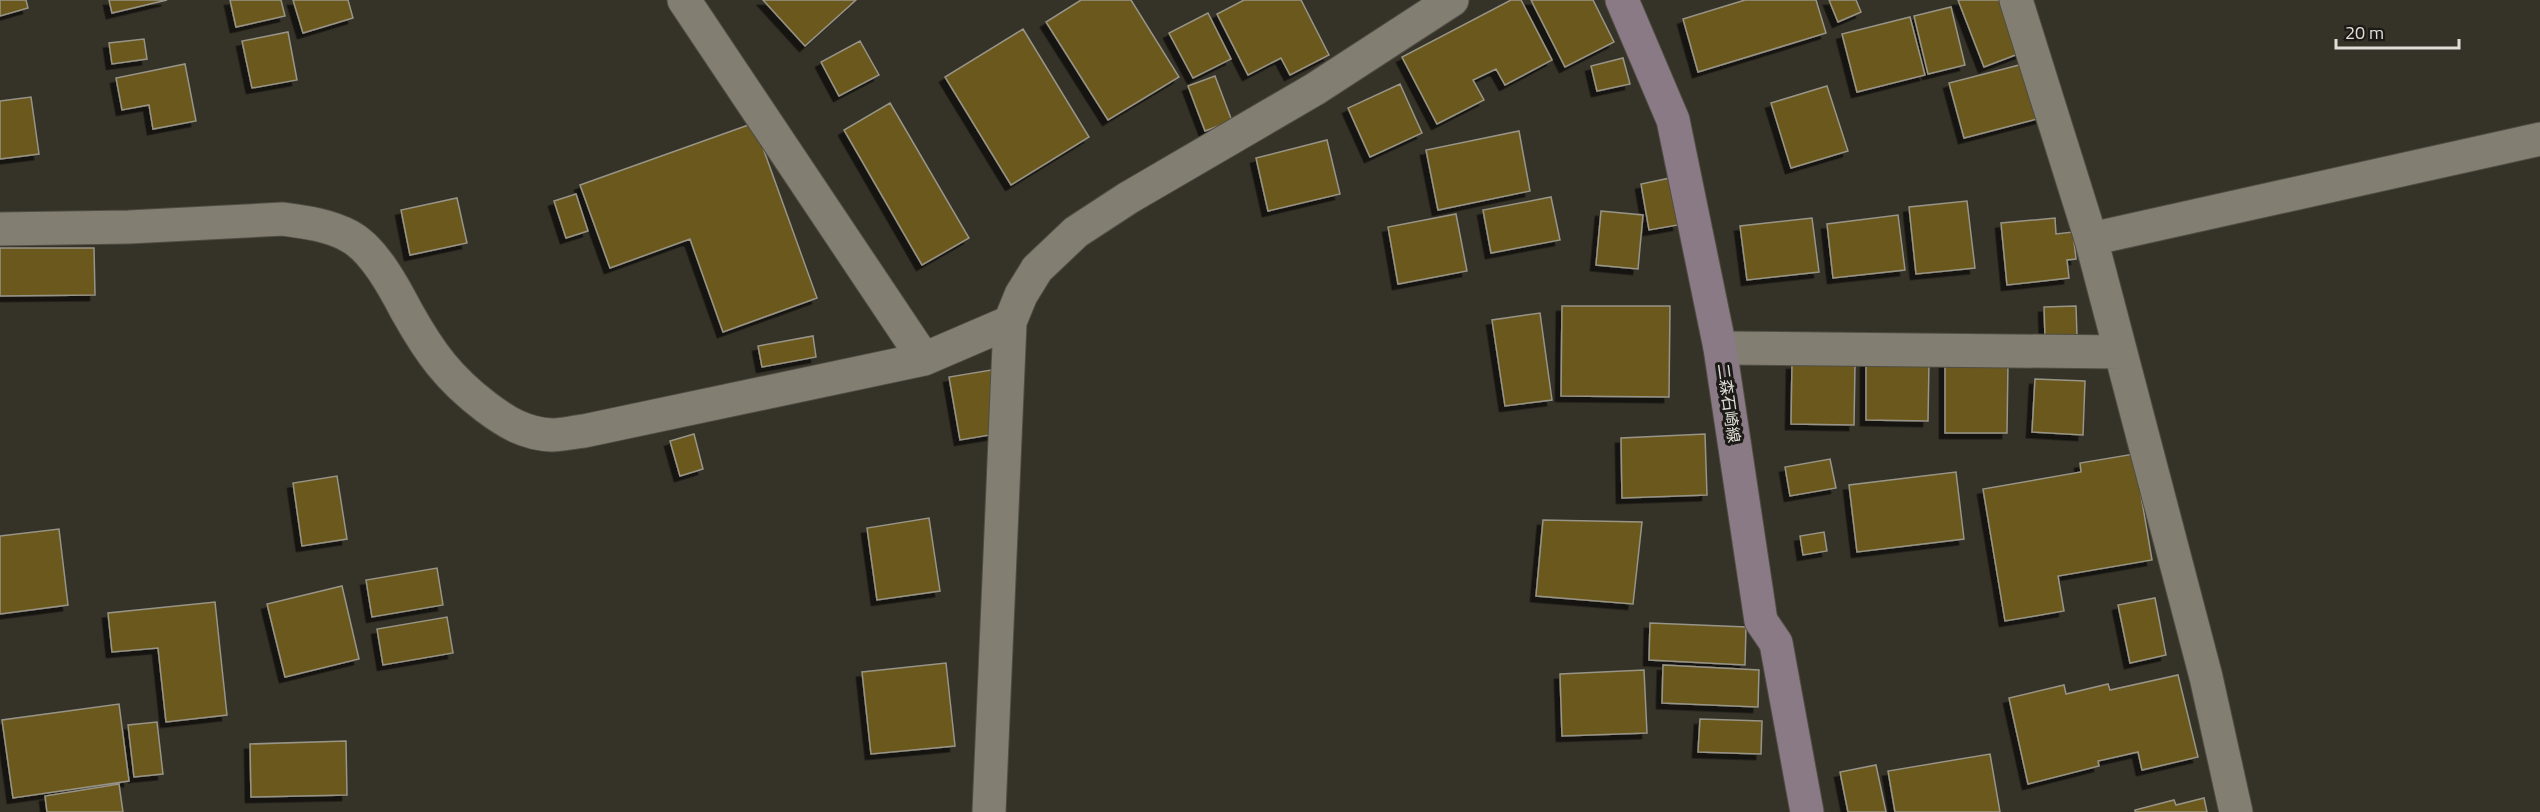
<svg xmlns="http://www.w3.org/2000/svg" width="2540" height="812" font-family="'Titillium Web','Noto Sans JP',sans-serif">
  <style>
    .building { fill: #6b581a; stroke: #989488; stroke-width: 1.5; filter: url(#shadow) }
    .lines { fill: none; stroke-linecap: round; stroke-linejoin: round }
    .street-casing { stroke: #504d44; stroke-width: 35 }
    .secondary-casing { stroke: #504d44; stroke-width: 35 }
    .street { stroke: #827e72; stroke-width: 33 }
    .secondary { stroke: #897a85; stroke-width: 33 }
    .labels { text-anchor: middle; stroke-width: 6; stroke-linejoin: round; paint-order: stroke }
    .street-label { font-size: 16px; fill: #e0ded7; stroke: #1b1a16 }
  </style>
  <defs>
    <filter id="shadow"><feDropShadow dx="-5.5" dy="5.5" stdDeviation="0" flood-color="#0009"/></filter>
  </defs>
  <rect width="100%" height="100%" fill="#353228"/>
  <path class="building" d="M0 0H26L28 8 0 16Z
    M109 0H167L112 13Z
    M230 0H281L285 16 236 27Z
    M293 0H348L353 18 303 33Z
    M763 0H856L805 46Z
    M1081 0H1131L1179 77 1108 120 1046 22Z
    M1244 0H1301L1329 55 1290 75 1281 58 1248 75 1217 14Z
    M1511 0H1521L1552 60 1505 85 1496 69 1473 80 1484 100 1437 124 1402 57Z
    M1531 0H1593L1614 42 1565 67Z
    M1745 0H1816L1826 33 1698 72 1683 19Z
    M1829 0H1856L1861 12 1838 22Z
    M1958 0H2006L2026 51 1984 67Z
    M1951 7 1965 65 1928 74 1914 16Z
    M1208 13 1231 59 1193 78 1169 33Z
    M1910 17 1925 75 1857 92 1842 34Z
    M1023 29 1089 137 1011 185 945 77Z
    M288 32 297 80 252 88 242 41Z
    M144 39 147 59 112 64 109 43Z
    M860 41 879 75 839 96 821 62Z
    M1623 58 1630 84 1597 91 1591 66Z
    M2027 63 2041 118 1964 138 1949 83Z
    M185 64 196 121 153 129 149 105 122 110 116 78Z
    M1215 76 1232 121 1205 131 1188 86Z
    M1400 84 1422 133 1370 157 1348 108Z
    M1827 86 1848 151 1791 168 1771 103Z
    M31 97 39 154 0 159V101Z
    M890 103 969 238 922 265 844 130Z
    M754 123 817 298 723 332 690 239 610 268 580 185Z
    M1519 131 1530 191 1438 210 1426 150Z
    M1327 140 1340 194 1268 211 1256 158Z
    M1670 178 1678 225 1649 230 1641 184Z
    M576 194 588 231 566 238 554 201Z
    M1551 197 1560 240 1491 253 1483 210Z
    M457 198 467 243 410 255 401 210Z
    M1967 201 1975 268 1916 274 1909 207Z
    M1601 211 1643 215 1638 269 1596 265Z
    M1456 214 1467 271 1398 284 1388 227Z
    M1898 215 1905 270 1833 278 1827 224Z
    M1812 218 1819 272 1747 280 1740 226Z
    M2055 218 2056 234 2073 232 2076 259 2067 260 2069 278 2007 285 2001 223Z
    M0 248H94L95 295 0 296Z
    M1562 306H1670L1669 397 1561 396Z
    M2076 306 2077 335 2045 336 2044 307Z
    M1540 313 1552 400 1505 406 1492 320Z
    M813 336 816 357 762 367 758 346Z
    M1866 361 1929 362 1928 421 1866 420Z
    M1945 362H2008L2007 433H1945Z
    M1792 364 1855 365 1854 425 1791 424Z
    M991 370 1002 433 960 440 949 377Z
    M2035 379 2085 381 2083 435 2032 432Z
    M694 434 703 469 680 476 670 441Z
    M1705 434 1707 495 1622 498 1621 438Z
    M2134 454 2152 560 2058 576 2064 611 2005 621 1983 489 2081 472 2080 463Z
    M1830 459 1836 488 1790 496 1785 467Z
    M1956 472 1964 539 1857 552 1849 485Z
    M337 476 347 539 302 546 293 483Z
    M929 518 940 591 877 600 867 528Z
    M1543 520 1642 522 1633 604 1536 596Z
    M59 529 68 605 0 614V536Z
    M1824 532 1827 551 1803 555 1800 536Z
    M437 568 443 605 372 617 366 580Z
    M342 586 359 659 285 677 267 604Z
    M2155 598 2166 655 2130 663 2118 605Z
    M215 602 227 715 166 722 158 648 112 652 108 613Z
    M447 617 453 653 383 665 377 629Z
    M1650 623 1746 627 1745 665 1649 660Z
    M946 663 955 746 871 754 862 672Z
    M1663 665 1759 670 1758 707 1662 703Z
    M1644 670 1647 733 1562 736 1560 674Z
    M2178 675 2198 757 2142 770 2138 752 2098 761 2099 766 2028 784 2009 698 2064 685 2066 694 2108 684 2110 690Z
    M119 704 129 781 13 798 2 720Z
    M1700 719 1762 721 1761 754 1698 752Z
    M157 722 163 774 134 777 128 725Z
    M346 741 347 795 251 797 250 744Z
    M1990 754 2000 812H1895L1888 771Z
    M1876 765 1886 812H1848L1840 772Z
    M119 784 123 812H47L45 796Z
    M2204 798 2207 812H2135V810L2174 800 2176 805Z"/>
  <g class="lines">
    <defs>
      <path id="street" d="M684 0 924 359
        M2016 0 2091 239 2206 677 2236 812
        M0 229 129 227 283 219C305 222 329 225 349 236 374 249 395 289 407 312 430 353 448 378 486 407 506 422 525 434 552 435 562 435 574 432 584 431L924 359 1010 322
        M2091 239 2540 139
        M1720 348 2120 352
        M989 812 1010 322 1021 295 1037 269 1076 232 1128 198 1315 89 1452 0"/>
      <path id="secondary" d="M1622 0 1673 120 1720 348 1761 621 1776 643 1807 812"/>
    </defs>
    <use href="#street" class="street-casing"/>
    <use href="#secondary" class="secondary-casing"/>
    <use href="#street" class="street"/>
    <use href="#secondary" class="secondary"/>
  </g>
  <g class="labels">
    <g class="street-label">
      <text transform="translate(1729 403) rotate(82)" y="6">二森石崎線</text>
    </g>
  </g>
  <path d="M2336 39v9h123v-9" fill="none" stroke="#e0ded7" stroke-width="3"/>
  <text x="2345" y="39" font-size="18" fill="#e0ded7" stroke="#1b1a16" stroke-width="4.5" paint-order="stroke">20 m</text>
</svg>
